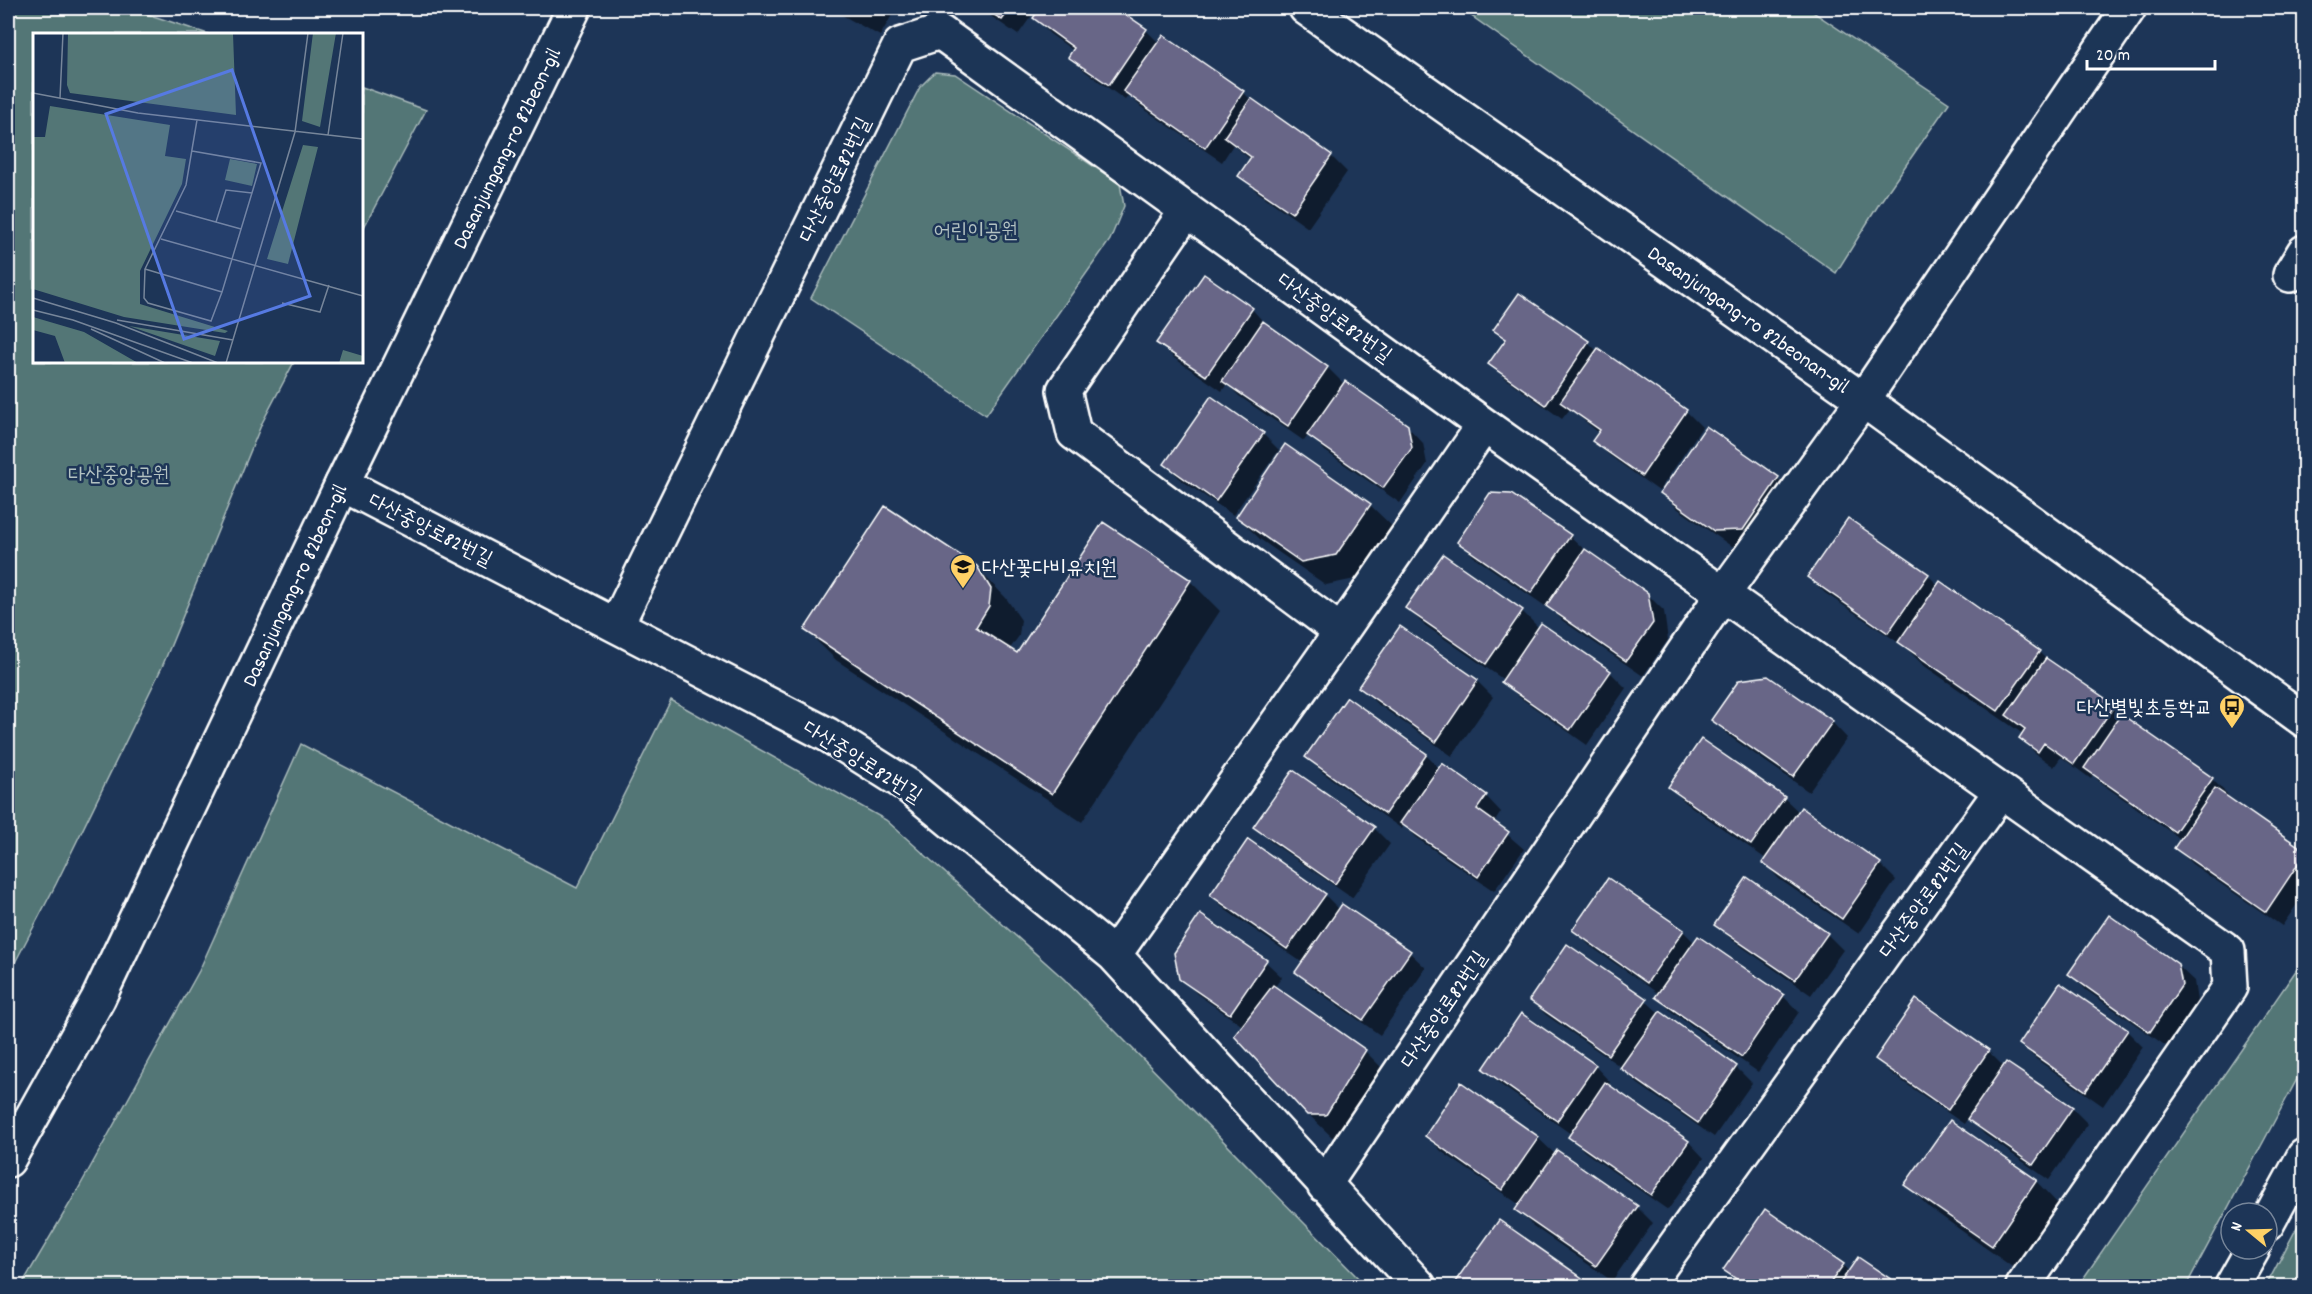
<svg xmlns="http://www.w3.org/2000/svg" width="2312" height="1294" font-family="Dekko,'Poor Story',sans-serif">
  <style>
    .green { fill: #537676; stroke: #a9baba; stroke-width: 1.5 }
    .shadow { fill: #0007 }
    .building { fill: #686687; stroke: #fff; stroke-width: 1.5 }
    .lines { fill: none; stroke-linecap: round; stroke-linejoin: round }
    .street-casing { stroke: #fff; stroke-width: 38 }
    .secondary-casing { stroke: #fff; stroke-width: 38 }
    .highway-casing { stroke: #fff; stroke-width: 38 }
    .street { stroke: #1d3557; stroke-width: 33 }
    .secondary { stroke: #1d3557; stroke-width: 33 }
    .highway { stroke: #1d3557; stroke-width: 33 }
    .labels { text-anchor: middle; stroke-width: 5; stroke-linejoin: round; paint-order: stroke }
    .street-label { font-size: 21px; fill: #fff; stroke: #1d3557 }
    .park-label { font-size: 21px; fill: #b2c1c1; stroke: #1d3557 }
    .poi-label { font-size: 21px; fill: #fff; stroke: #1d3557; text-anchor: start }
    .inset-road { fill: none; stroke: #77869a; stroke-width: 1.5 }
    .view { fill: #567ae2; fill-opacity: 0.15; stroke: #567ae2; stroke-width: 3 }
    .inset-edge { fill: none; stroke: #fff; stroke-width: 3 }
  </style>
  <rect width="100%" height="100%" fill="#1d3557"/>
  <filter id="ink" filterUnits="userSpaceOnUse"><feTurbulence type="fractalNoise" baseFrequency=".0167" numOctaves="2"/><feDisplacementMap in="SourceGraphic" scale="12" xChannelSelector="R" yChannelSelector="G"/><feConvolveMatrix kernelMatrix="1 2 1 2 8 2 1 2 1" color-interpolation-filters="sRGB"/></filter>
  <g filter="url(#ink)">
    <path class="green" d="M8 8H129L208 34H34V362H294L262 423 162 667 56 884 8 976Z
      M1460 8H1807L1949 103 1879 204 1836 273Z
      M935 72 955 74 1120 184 1124 206 1110 240 986 415 811 298 920 87Z
      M362 87 426 110 362 231Z
      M671 700 886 820 1064 979 1366 1286H21L76 1193 199 971 301 744 577 888Z
      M2304 959V1066L2186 1286H2078Z
      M2304 1214V1286H2266Z"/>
    <path class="shadow" d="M770 8H783L780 13Z
      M829 8H896L880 36Z
      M979 8H1037L1018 35Z
      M1042 8H1114L1146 30 1159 43 1243 92 1251 100 1331 156 1347 172 1308 228 1256 191 1240 175 1251 160 1233 145 1222 162 1141 107 1129 95 1125 100 1086 72 1070 57 1074 51 1050 34 1035 18Z
      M1520 295 1588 342 1597 351 1598 350 1686 411 1702 427 1659 491 1610 456 1594 441 1599 433 1570 409 1562 419 1506 379 1490 364 1506 341 1495 330Z
      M1252 309 1267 326 1328 368 1344 384 1407 426 1423 443 1427 464 1400 503 1325 451 1309 434 1304 441 1239 396 1227 384 1222 391 1174 358 1158 342Z
      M1263 434 1279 450 1233 515 1181 480 1166 464Z
      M1286 446 1370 505 1394 528 1360 578 1326 585 1261 540 1237 517Z
      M1778 478 1794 494 1759 545 1731 546 1678 509 1662 493Z
      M1511 495 1570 536 1587 552 1647 594 1664 611 1668 640 1643 676 1563 621 1549 607 1548 608 1474 557 1459 541Z
      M1104 524 1190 581 1220 611 1082 822 836 660 806 630 976 567 1006 598 1021 620 1019 636 1009 650 1017 655Z
      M1928 575 1939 586 2039 652 2047 660 2114 707 2127 720 2212 779 2228 795 2226 798 2304 852V894L2282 926 2192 864 2176 848 2182 840 2102 784 2093 775 2091 779 2061 757 2054 767 2036 754 2021 738 2023 734 1923 665 1905 647 1825 593 1809 577Z
      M1407 608 1522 611 1539 628 1610 672 1626 688 1587 745 1519 697 1503 681 1504 680 1423 624Z
      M1477 681 1493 697 1452 756 1376 703 1360 687Z
      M1713 720 1832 722 1847 738 1809 792 1729 736Z
      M1701 741 1784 798 1799 812 1880 864 1896 880 1859 934 1779 879 1764 863 1766 859 1686 803 1670 787Z
      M1426 755 1440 769 1486 796 1501 812 1494 823 1524 849 1494 891 1418 839 1404 825 1402 829 1323 773 1307 757Z
      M1255 827 1374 828 1390 844 1352 898 1271 842Z
      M1211 895H1325L1340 910 1343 906 1410 953 1426 968 1380 1035 1313 988 1297 972 1303 963 1227 911Z
      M1716 924 1827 934 1843 950 1811 995 1732 940Z
      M1574 930 1683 931 1695 943 1783 996 1799 1012 1758 1072 1673 1013 1657 997 1659 994 1590 946Z
      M1568 946 1646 1001 1660 1014 1736 1067 1752 1083 1714 1137 1638 1084 1621 1067 1546 1015 1531 1000Z
      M1266 962 1282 977 1274 988 1365 1051 1388 1074 1349 1138 1332 1137 1308 1114 1244 1027 1197 994 1181 978Z
      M2177 965 2194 981 2197 1001 2166 1046 2086 990 2070 974Z
      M2061 986 2127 1031 2143 1047 2103 1106 2036 1059 2020 1044Z
      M1917 1001 1988 1051 2004 1067 2007 1064 2072 1108 2088 1124 2049 1180 1985 1135 1968 1118 1964 1124 1892 1074 1876 1058Z
      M1595 1066 1610 1082 1608 1086 1689 1142 1704 1158 1668 1210 1585 1152 1570 1137 1571 1134 1501 1085 1485 1069Z
      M1427 1136 1538 1138 1556 1155 1637 1207 1653 1223 1612 1281 1533 1226 1517 1210 1520 1205 1442 1152Z
      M2036 1181 2059 1205 2015 1269 1930 1208 1906 1185Z
      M1499 1222 1590 1285 1591 1286H1454Z
      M1859 1259 1899 1286H1742L1725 1270 1843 1265 1849 1272Z"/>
    <path class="building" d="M984 8H1011L1002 20Z
      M1040 8H1116L1147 29 1109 85 1068 57 1074 48 1033 18Z
      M1163 35 1244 91 1205 148 1123 91Z
      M1251 98 1332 155 1292 213 1238 176 1251 157 1224 137Z
      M1204 274 1253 308 1206 376 1156 343Z
      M1519 293 1589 341 1546 405 1488 364 1506 339 1493 330Z
      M1263 321 1328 367 1288 426 1222 381Z
      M1598 348 1687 410 1642 476 1592 441 1600 430 1560 402Z
      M1345 381 1408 425 1412 448 1383 488 1307 435Z
      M1211 396 1264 433 1216 501 1164 464Z
      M1706 426 1779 477 1743 530 1714 531 1660 493Z
      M1285 444 1371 504 1336 555 1301 562 1236 517Z
      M1490 493 1511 494 1571 535 1531 593 1457 542Z
      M885 506 977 566 991 589 989 606 976 627 1017 653 1103 522 1191 580 1052 794 804 630Z
      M1848 518 1929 574 1888 633 1807 577Z
      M1585 549 1648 593 1653 623 1626 661 1546 606Z
      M1443 554 1523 610 1486 664 1405 608Z
      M1940 581 2040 651 1998 711 1898 642Z
      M1541 623 1611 671 1570 730 1501 682Z
      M1400 626 1478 680 1436 742 1358 687Z
      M2046 658 2115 705 2074 764 2044 743 2038 752 2019 738 2025 729 2006 715Z
      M1768 676 1833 721 1793 777 1711 720 1739 680Z
      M1347 697 1427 754 1385 814 1305 757Z
      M2121 714 2213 778 2175 832 2084 768Z
      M1701 739 1785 797 1751 845 1668 787Z
      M1442 763 1487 795 1477 809 1509 832 1478 877 1400 823Z
      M1293 770 1375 827 1335 884 1253 827Z
      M2215 788 2304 850V855L2266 912 2174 848Z
      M1801 807 1881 863 1842 919 1762 863Z
      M1248 839 1326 894 1287 949 1210 895Z
      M1747 877 1828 933 1795 980 1714 925Z
      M1608 878 1684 930 1647 983 1572 930Z
      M1342 904 1411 951 1363 1020 1295 972Z
      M1200 914 1267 960 1230 1014 1179 979 1174 953Z
      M2109 915 2178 964 2182 985 2150 1032 2068 974Z
      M1698 936 1784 995 1742 1057 1655 997Z
      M1567 944 1647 999 1608 1055 1529 1000Z
      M2060 983 2128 1030 2086 1091 2019 1044Z
      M1273 985 1366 1050 1326 1115H1307L1234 1036Z
      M1916 999 1989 1050 1948 1110 1875 1059Z
      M1660 1011 1737 1066 1698 1123 1620 1068Z
      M1521 1013 1596 1065 1557 1121 1483 1069Z
      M2006 1062 2073 1107 2033 1165 1967 1119Z
      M1461 1082 1539 1137 1502 1190 1425 1136Z
      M1605 1082 1689 1141 1651 1195 1568 1137Z
      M1950 1120 2037 1180 1992 1246 1904 1185Z
      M1557 1150 1638 1206 1596 1266 1515 1210Z
      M1765 1209 1844 1264 1828 1286H1747L1723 1270Z
      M1499 1220 1591 1284 1589 1286H1452Z
      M1858 1257 1901 1286H1838Z"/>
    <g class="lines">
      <defs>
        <path id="street" d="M1187 210 1064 390 1074 433 1341 632
          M2290 275 2304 252
          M342 484 828 735 907 785 1114 955 1419 1286
          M617 624 900 45 940 32 1484 425 2001 791 1646 1286
          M2001 791 2228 951 2230 987 2023 1286
          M1114 955 1341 632 1484 425
          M1324 1185 1723 594 1863 400 2129 8"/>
        <path id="secondary" d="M1306 8 1863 400 2304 720
          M8 1160 98 999 342 484 574 8"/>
        <path id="highway" d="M2267 1224 2304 1156
          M2232 1286 2253 1249"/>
      </defs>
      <use href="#street" class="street-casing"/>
      <use href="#secondary" class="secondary-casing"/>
      <use href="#highway" class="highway-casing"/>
      <use href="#street" class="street"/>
      <use href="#secondary" class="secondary"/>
      <use href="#highway" class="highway"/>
    </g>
  </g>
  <defs>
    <symbol id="school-pin" viewBox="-11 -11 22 30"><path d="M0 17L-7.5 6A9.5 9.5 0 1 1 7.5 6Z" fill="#ffd166" stroke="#1d3557"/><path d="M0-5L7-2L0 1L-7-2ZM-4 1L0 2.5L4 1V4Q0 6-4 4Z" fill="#111"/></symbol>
    <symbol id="bus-pin" viewBox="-11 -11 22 30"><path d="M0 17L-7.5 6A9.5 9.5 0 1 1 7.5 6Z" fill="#ffd166" stroke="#1d3557"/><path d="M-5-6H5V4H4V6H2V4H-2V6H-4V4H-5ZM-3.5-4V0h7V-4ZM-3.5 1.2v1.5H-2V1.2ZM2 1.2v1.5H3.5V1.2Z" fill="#111"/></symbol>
  </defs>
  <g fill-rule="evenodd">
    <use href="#school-pin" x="948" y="552" width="30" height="40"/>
    <use href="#bus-pin" x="2217" y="692" width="30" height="40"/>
  </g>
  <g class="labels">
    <g class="street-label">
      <text transform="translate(506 148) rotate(-64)" y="7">Dasanjungang-ro 82beon-gil</text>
      <text transform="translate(834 179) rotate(-64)" y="7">다산중앙로82번길</text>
      <text transform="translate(1335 317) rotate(36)" y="7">다산중앙로82번길</text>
      <text transform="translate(1749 319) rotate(35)" y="7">Dasanjungang-ro 82beonan-gil</text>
      <text transform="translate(431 529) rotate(27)" y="7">다산중앙로82번길</text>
      <text transform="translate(294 585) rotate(-65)" y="7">Dasanjungang-ro 82beon-gil</text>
      <text transform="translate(863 761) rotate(32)" y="7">다산중앙로82번길</text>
      <text transform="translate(1923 900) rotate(-54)" y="7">다산중앙로82번길</text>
      <text transform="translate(1443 1009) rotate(-56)" y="7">다산중앙로82번길</text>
    </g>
    <g class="park-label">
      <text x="976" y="237">어린이공원</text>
      <text x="119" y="481">다산중앙공원</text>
    </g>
    <g class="poi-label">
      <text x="982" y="574">다산꽃다비유치원</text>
      <text x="2212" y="714" text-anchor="end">다산별빛초등학교</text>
    </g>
  </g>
  <g transform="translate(33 33)">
    <rect width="330" height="330" fill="#1d3557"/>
    <path d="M35 0 200 1 203 82 37 60 34 52ZM280 0H303L287 94 269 88ZM17 73 137 92 132 123 153 126 149 151 107 238V271L195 298 192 300 91 284 0 256V104H12ZM270 112 285 114 255 231 234 226ZM197 126 224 131 219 153 192 147ZM0 284 51 299 105 330H32L22 303 0 297ZM96 293 187 308 182 323ZM310 317 330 323V330H306Z" fill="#537676"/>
    <path class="inset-road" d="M0 60 105 80 330 106M27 65 30 0M295 102 310 0M159 118 228 130 189 259 112 236 153 152 164 87M143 178 208 196M183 189 193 157 219 160M128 206 330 263M112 236 111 265 115 270 178 288 189 259M0 265 83 290 185 330M249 270 287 279 296 252M0 277 40 287 160 330M84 287 200 307M58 296 132 330M193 330 262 99 275 0"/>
    <path class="view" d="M199 37 277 263 151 306 73 81Z"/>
    <rect width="330" height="330" class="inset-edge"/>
  </g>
  <rect width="2312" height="1294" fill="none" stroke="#1d3557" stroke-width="30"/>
  <rect x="15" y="15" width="2282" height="1264" fill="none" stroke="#fff" stroke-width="2" filter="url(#ink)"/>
  <g transform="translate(2249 1231) rotate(289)"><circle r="28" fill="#1d3557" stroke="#77869a" stroke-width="1.5"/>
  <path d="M0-4.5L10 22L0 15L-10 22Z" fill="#ffd166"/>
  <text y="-9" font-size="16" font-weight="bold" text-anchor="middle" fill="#ffffff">N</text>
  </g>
  <path d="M2087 60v9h128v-9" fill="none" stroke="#ffffff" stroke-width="3"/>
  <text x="2096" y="60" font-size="18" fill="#ffffff" stroke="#1d3557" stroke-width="4.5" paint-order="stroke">20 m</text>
</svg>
